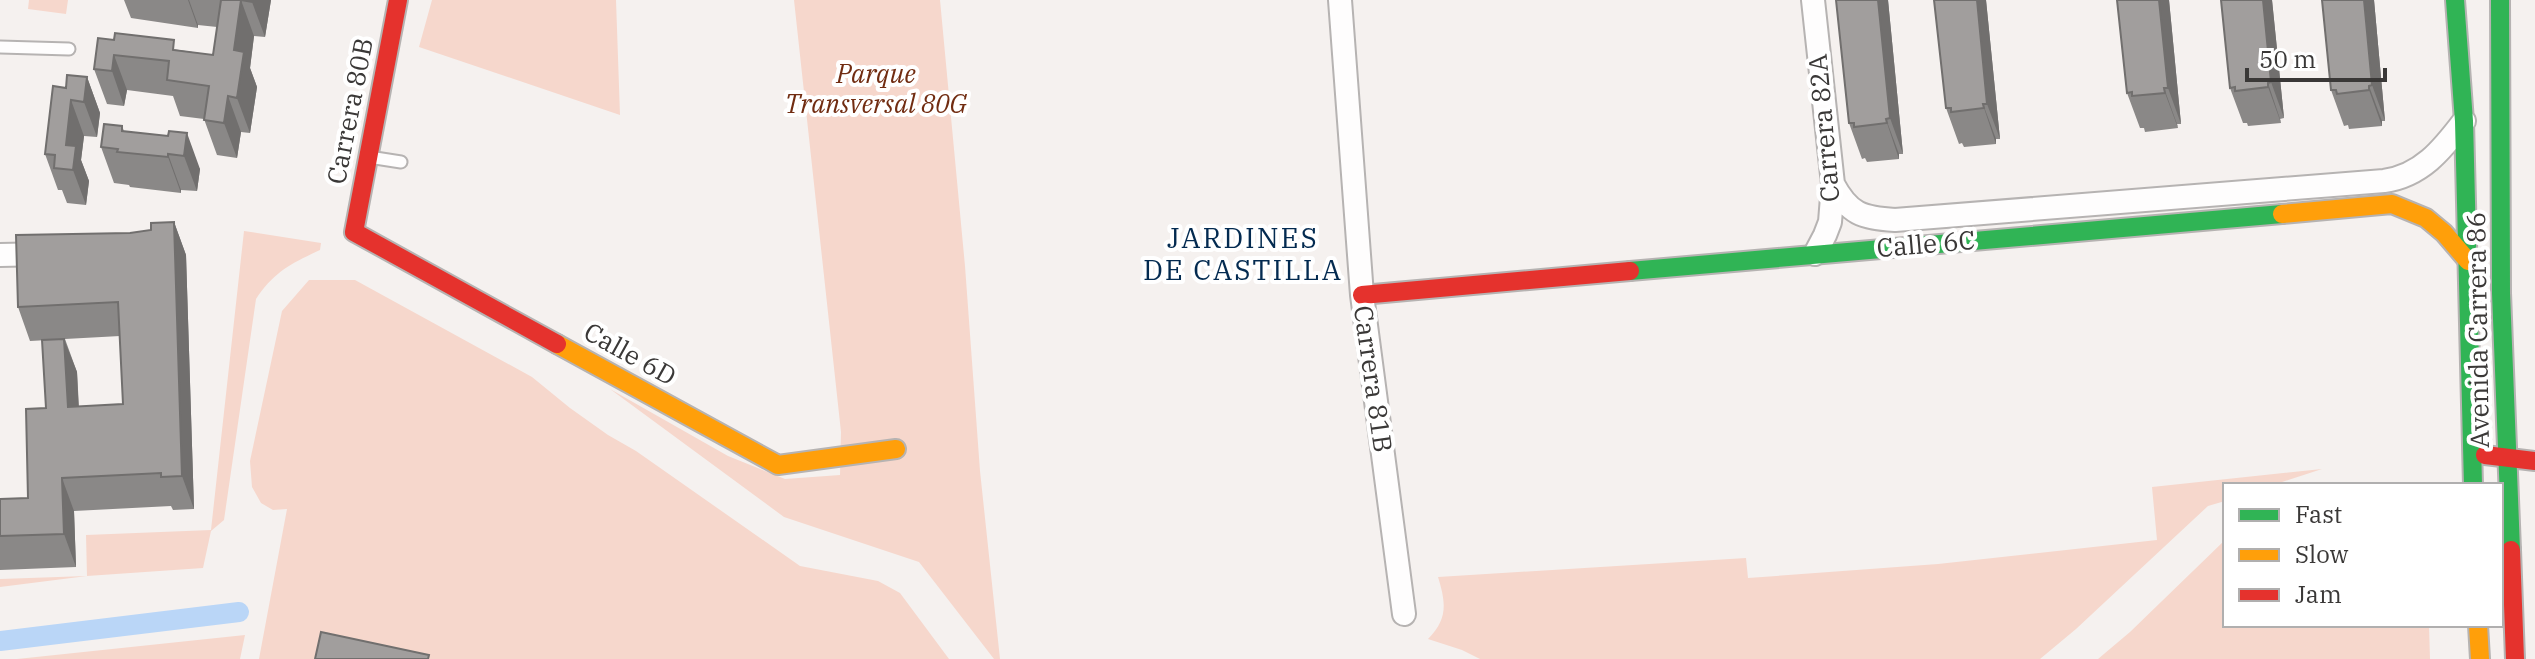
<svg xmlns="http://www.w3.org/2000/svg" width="2535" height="659" font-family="'IBM Plex Serif',serif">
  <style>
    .green { fill: #f6d7cc }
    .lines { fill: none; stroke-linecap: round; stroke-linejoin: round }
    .canal { stroke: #bad6f7; stroke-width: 20 }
    .lane-casing { stroke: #b6b3b2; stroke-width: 15 }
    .street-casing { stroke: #b6b3b2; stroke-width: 26 }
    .fast-casing { stroke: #b6b3b2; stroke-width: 22 }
    .slow-casing { stroke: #b6b3b2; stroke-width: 22 }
    .jam-casing { stroke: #b6b3b2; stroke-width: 22 }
    .lane { stroke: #fefdfd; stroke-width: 11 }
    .street { stroke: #fefdfd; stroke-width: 22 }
    .fast { stroke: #30b455; stroke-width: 18 }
    .slow { stroke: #ff9f0a; stroke-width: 18 }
    .jam { stroke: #e5322d; stroke-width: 18 }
    .wall { fill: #8a8887; fill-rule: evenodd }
    .shaded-wall { fill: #716f6e }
    .building { fill: #a19e9d; stroke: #716f6e; stroke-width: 2 }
    .labels { text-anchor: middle; stroke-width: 8; stroke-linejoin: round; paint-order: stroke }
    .park-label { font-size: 26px; font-style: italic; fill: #712c11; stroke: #fff }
    .street-label { font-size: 26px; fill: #3a3837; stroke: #fff }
    .neighbourhood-label { font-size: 28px; letter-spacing: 2px; fill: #032a50; stroke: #fff }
  </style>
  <rect width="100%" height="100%" fill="#f5f1ef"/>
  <path class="green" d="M29 0H68L66 14 28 9Z
    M432 0H616L620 115 419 47Z
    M794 0H940L965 266 980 471 1000 659H994L919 562 784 517 610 389 728 456 785 479 840 475 841 432Z
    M244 231 321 243 320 250C290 264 274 272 256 299L224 520 211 531 203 568 87 576 0 587V579L87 576 86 535 211 530Z
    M309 280H355L532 377 570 408 608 435 636 451 800 566 878 581 900 593 949 659H259L287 509 273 510 261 503 252 487 250 461 282 311Z
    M2322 469 2273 485H2225V501L2208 506 2076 629 2040 659H1480L1462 650 1428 639C1448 619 1446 603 1438 577L1746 558 1748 578 1938 564 2157 540 2152 487Z
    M2225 540V625H2429L2430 659H2098L2130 632Z
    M245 635 240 659H17Z"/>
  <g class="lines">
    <path class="canal" d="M0 641 239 612"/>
    <defs>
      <path id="lane" d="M0 47 69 49
        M369 157 401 162"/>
      <path id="street" d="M1340 0 1362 295 1404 614
        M1813 0 1833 184 1830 222 1825 235 1815 254
        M1833 184C1849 214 1862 218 1895 220L2384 181C2421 176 2442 150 2464 121
        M0 255 47 254"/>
      <path id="fast" d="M2455 0 2464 121 2473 485
        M2500 0 2501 293 2511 550
        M1630 271 2282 214"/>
      <path id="slow" d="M2282 214 2392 204 2426 218 2444 233 2468 261
        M557 344 778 465 896 449
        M2478 625 2480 659"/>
      <path id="jam" d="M398 0 354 232 557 344
        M1362 295 1630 271
        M2485 455 2535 461
        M2511 550 2515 659"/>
    </defs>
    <use href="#lane" class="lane-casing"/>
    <use href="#street" class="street-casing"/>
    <use href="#fast" class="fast-casing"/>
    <use href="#slow" class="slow-casing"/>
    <use href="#jam" class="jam-casing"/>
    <use href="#lane" class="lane"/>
    <use href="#street" class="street"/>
    <use href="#fast" class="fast"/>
    <use href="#slow" class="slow"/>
    <use href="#jam" class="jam"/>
  </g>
  <path class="wall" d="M124 0H271L265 37 254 36 250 68 257 87 250 133 241 132 237 158 217 155 204 119 180 116 173 96 127 90 124 106 107 104 94 69 98 38 213 55 217 27 198 25V28L131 18Z
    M1888 0 1903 154H1899V159L1867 162 1865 158 1862 159 1849 123Z
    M1934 0H1986L2000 139H1996V144L1964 147 1962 143 1959 144 1946 108Z
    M2169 0 2181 124H2177L2178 128 2145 132 2144 128H2140L2127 93Z
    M2221 0H2272L2284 118 2280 119 2281 123 2248 126 2247 123H2243L2230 88Z
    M2374 0 2385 121H2382V126L2349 129 2348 125 2344 126 2331 90Z
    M87 77 100 113 97 137 84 136 81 160 89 181 86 205 67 203 62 190H58L45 154 66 88Z
    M122 126 124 131 168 136 200 169 197 191 181 190V193L130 187 129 185 114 183 101 147Z
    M174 222 186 255 194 509 173 510 171 506 74 511 76 567 0 570V499L28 498 46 408 48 340 30 341 18 307 130 233 151 230ZM120 336 123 404 79 407 77 372 65 339Z"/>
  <path class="shaded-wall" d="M188 0H189L198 25V28Z
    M241 0 254 36 250 68 257 87 250 133 237 98 234 50Z
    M253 0H271L265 37 252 2Z
    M1878 0H1888L1903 154 1890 118Z
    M1977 0H1986L2000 139 1987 104Z
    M2159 0H2169L2181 124 2168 88Z
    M2263 0H2272L2284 118 2271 82Z
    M2364 0H2374L2385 121 2372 85Z
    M114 55 127 90 124 106 112 71Z
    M87 77 100 113 97 137 84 102Z
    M2268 83 2280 119 2281 123 2268 87Z
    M2369 86 2382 121V126L2369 90Z
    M2164 88 2177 124 2178 128 2165 93Z
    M228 96 241 132 237 158 224 123Z
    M71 100 84 136 81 160 89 181 86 205 73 170 66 145Z
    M1983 104 1996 139V144L1984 108Z
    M1886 119 1899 154V159L1887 123Z
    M187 133 200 169 197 191 184 156Z
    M168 154 181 190V193L168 157Z
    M174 222 186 255 194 509 182 476Z
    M64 339 77 372 80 440 68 407Z
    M62 478 74 511 76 567 64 534Z"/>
  <path class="building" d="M221 0H253L252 2 241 0 234 50 244 52 237 98 228 96 224 123 204 120 209 86 167 80 169 61 114 55 112 71 94 69 98 38 114 40 115 33 174 40 173 50 213 55Z
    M1836 0H1878L1890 118 1886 119 1887 123 1854 127V123H1849Z
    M1934 0H1977L1987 104H1983L1984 108 1951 112V108H1946Z
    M2117 0H2159L2168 88H2164L2165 93 2132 96V92L2127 93Z
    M2221 0H2263L2271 82 2268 83V87L2235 91V87L2230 88Z
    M2322 0H2364L2372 85 2369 86V90L2337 94 2336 90H2331Z
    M67 75 87 77 84 102 71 100 66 145 76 146 73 170 54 168 55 155 45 154 53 86 66 88Z
    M104 124 122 126V131L168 136 169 131 187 133 184 156 168 154V157L117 152 118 149 101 147Z
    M174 222 182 476 161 477V473L62 478 64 534 0 536V499L28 498 26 409 46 408 42 340 64 339 68 407 123 404 118 302 18 307 16 235 130 233 151 230V223Z
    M321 632 429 655 428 659H315Z"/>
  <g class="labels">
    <g class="park-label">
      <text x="876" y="83">Parque<tspan x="876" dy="30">Transversal 80G</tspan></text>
    </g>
    <g class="street-label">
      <text transform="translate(350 111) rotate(-79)" y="9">Carrera 80B</text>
      <text transform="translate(1824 128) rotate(-95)" y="9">Carrera 82A</text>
      <text transform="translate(1926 244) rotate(-5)" y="9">Calle 6C</text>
      <text transform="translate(2478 330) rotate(-91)" y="9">Avenida Carrera 86</text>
      <text transform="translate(630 354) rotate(29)" y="9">Calle 6D</text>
      <text transform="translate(1373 379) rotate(82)" y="9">Carrera 81B</text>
    </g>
    <g class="neighbourhood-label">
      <text x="1243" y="248">JARDINES<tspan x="1243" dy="32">DE CASTILLA</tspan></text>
    </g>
  </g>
  <rect x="2223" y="483" width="280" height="144" fill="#ffffff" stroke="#b0afaf" stroke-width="2"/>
  <rect x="2239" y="509" width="40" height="12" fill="#30b455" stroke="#b0afaf" stroke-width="2"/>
  <text x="2295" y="523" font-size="24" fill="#3a3837">Fast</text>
  <rect x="2239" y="549" width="40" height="12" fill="#ff9f0a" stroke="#b0afaf" stroke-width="2"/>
  <text x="2295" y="563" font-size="24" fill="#3a3837">Slow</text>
  <rect x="2239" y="589" width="40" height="12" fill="#e5322d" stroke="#b0afaf" stroke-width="2"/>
  <text x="2295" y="603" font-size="24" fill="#3a3837">Jam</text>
  <path d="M2247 68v12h138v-12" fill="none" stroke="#3a3837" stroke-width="4"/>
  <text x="2259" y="68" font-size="24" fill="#3a3837" stroke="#ffffff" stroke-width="6" paint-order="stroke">50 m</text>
</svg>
